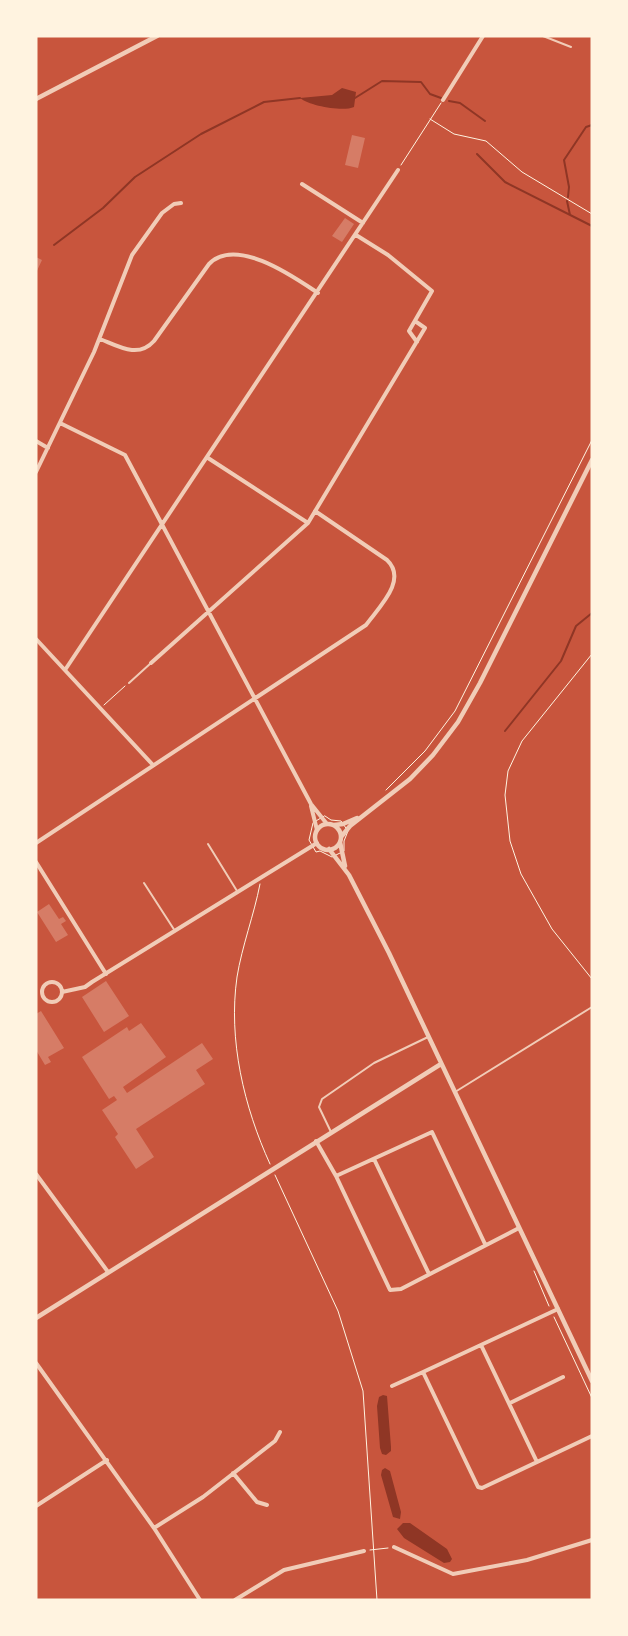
<svg xmlns="http://www.w3.org/2000/svg" width="628" height="1636" font-family="Montserrat,sans-serif">
  <style>
    .water { fill: #8f3625 }
    .lines { fill: none; stroke-linecap: round; stroke-linejoin: round }
    .stream { stroke: #8f3625; stroke-width: 2 }
    .building { fill: #d67c66 }
    .path { stroke: #fff3e0; stroke-width: 1 }
    .service { stroke: #f1ccb7; stroke-width: 2 }
    .minor { stroke: #f1ccb7; stroke-width: 4 }
    .tertiary { stroke: #f1ccb7; stroke-width: 4.5 }
  </style>
  <rect width="100%" height="100%" fill="#c8553d"/>
  <path class="water" d="M342 88 356 92 354 107C343 112 310 106 300 98L332 95Z
    M383 1395 387 1396 391 1447V1451L386 1455 382 1454 380 1448 377 1406 379 1397Z
    M385 1468 390 1471 401 1512 400 1519 393 1517 381 1475 382 1470Z
    M403 1523H410L447 1549 452 1559 450 1562 444 1563 404 1538 397 1529Z"/>
  <g class="lines">
    <path class="stream" d="M355 98 382 81 421 82 430 94 441 98
      M449 101 460 103 485 121
      M477 154 505 182 592 226
      M568 197 569 187 564 160 586 127 592 125
      M567 201 570 215
      M54 245 103 208 135 177 201 134 264 102 300 98
      M505 731 561 661 576 626 592 613"/>
  </g>
  <path class="building" d="M352 135 365 138 358 168 345 165Z
    M345 218 354 224 342 242 332 236Z
    M36 257 42 260 36 273Z
    M49 904 59 919 63 917 66 921 61 924 68 935 56 942 37 912Z
    M106 981 129 1016 104 1032 82 997Z
    M41 1011 64 1048 48 1057 51 1062 45 1065 36 1050V1014Z
    M141 1023 166 1057 123 1087 127 1093 202 1043 213 1059 196 1070 205 1084 136 1129 154 1157 136 1169 115 1137 118 1134 102 1110 117 1100 114 1096 109 1099 82 1057 127 1027 129 1031Z"/>
  <g class="lines">
    <path class="path" d="M430 119 454 134 486 141 522 172 592 214
      M401 165 441 103
      M592 654 522 741 508 771 505 795 510 841 521 874 552 929 592 979
      M104 705 125 686
      M386 790 425 751 455 711 592 440
      M325 816 331 820 341 821 348 831 344 841V851L332 857 320 851 316 852 309 840 313 823Z
      M260 884C254 915 242 946 237 977 228 1040 244 1107 270 1164
      M275 1175 338 1311 363 1391 377 1600
      M534 1271 549 1306
      M554 1317 592 1398
      M370 1550 388 1548"/>
    <path class="service" d="M543 36 571 47
      M129 683 151 663
      M208 844 237 891
      M144 883 175 931
      M455 1092 592 1007
      M331 1132 319 1107 322 1099 374 1063 428 1037"/>
    <path class="minor" d="M443 100 483 36
      M302 184 363 223
      M356 235 388 255 432 291 409 331 417 342
      M100 339C118 346 138 359 154 341L209 264C236 236 294 277 318 293
      M60 423 125 455 311 804 327 824
      M36 441 48 448
      M208 458 308 523
      M36 472 94 352 132 255 162 213 174 204 181 203
      M36 639 153 765
      M151 663 308 523 425 328 415 321
      M65 670 398 170
      M311 806 317 830
      M36 843 366 625C379 607 408 580 387 560L315 511
      M36 862 106 974
      M42 992a10 10 0 1 1 20 0a10 10 0 1 1-20 0Z
      M62 992 85 987 92 982 317 843
      M316 1141 336 1176 390 1290 401 1289 519 1228
      M374 1159 429 1274
      M36 1174 108 1272
      M336 1176 432 1132 485 1244
      M558 1309 423 1372 478 1487 482 1488 592 1436
      M481 1345 537 1462
      M36 1363 154 1528 200 1600
      M392 1386 423 1372
      M510 1403 563 1377
      M233 1473 257 1502 267 1505
      M36 1506 107 1460
      M154 1528 203 1497 275 1441 280 1432
      M394 1547 453 1574 527 1560 592 1540
      M235 1600 284 1570 364 1551"/>
    <path class="tertiary" d="M36 99 157 36
      M315 837a13 13 0 1 1 26 0a13 13 0 1 1-26 0Z
      M334 825 343 824 357 818
      M341 837 350 826 410 779 433 755 458 722 480 683 592 460
      M340 842 345 866
      M329 849 349 875 389 953 592 1381
      M36 1318 441 1064"/>
  </g>
  <rect width="628" height="1636" fill="none" stroke="#fff3e0" stroke-width="75"/>
</svg>
